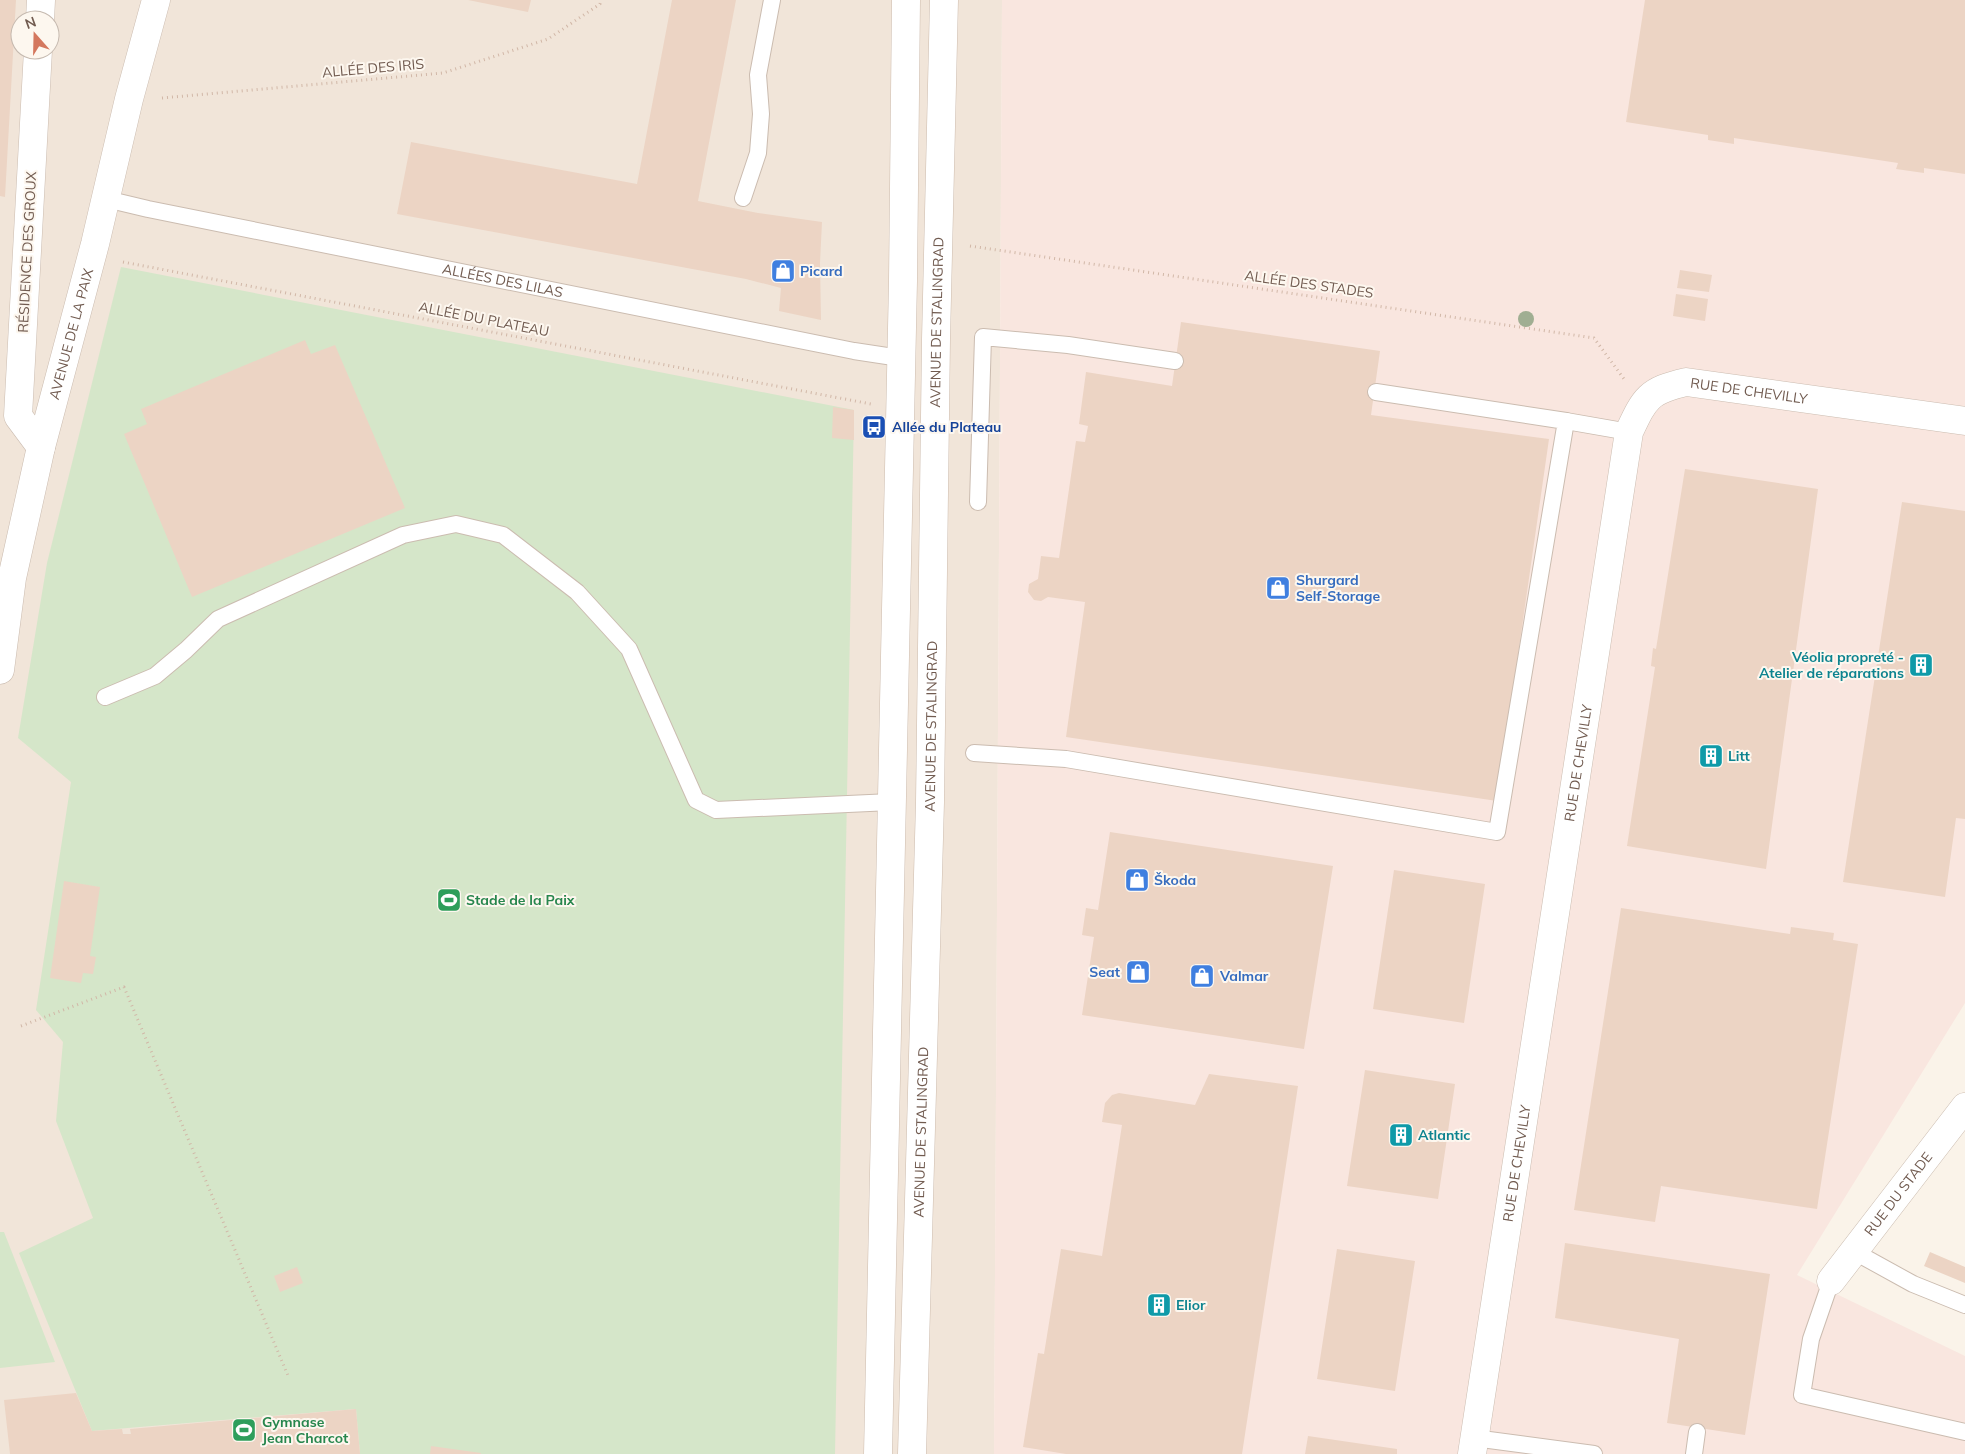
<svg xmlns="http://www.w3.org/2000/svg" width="1965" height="1454" font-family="Mulish,sans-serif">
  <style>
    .residential { fill: #f1e5d9; fill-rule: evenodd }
    .commercial { fill: #f9e6df }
    .green { fill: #d5e6c9 }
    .building { fill: #ecd4c4 }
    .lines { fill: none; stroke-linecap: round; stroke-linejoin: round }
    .lane-casing { stroke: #cbbcb0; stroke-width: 18 }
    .street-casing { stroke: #cbbcb0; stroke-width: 29 }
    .secondary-casing { stroke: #cdbcae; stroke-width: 29 }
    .path { stroke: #d1b7a7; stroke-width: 3; stroke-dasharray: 1 4; stroke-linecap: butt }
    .lane { stroke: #fff; stroke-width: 16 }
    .street { stroke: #fff; stroke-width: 28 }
    .secondary { stroke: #fff; stroke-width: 28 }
    .tree { fill: #a0ae92 }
    .labels { text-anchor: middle; stroke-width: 4; stroke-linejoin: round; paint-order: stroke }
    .street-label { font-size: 14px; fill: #715b50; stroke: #fdf7ef }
    .shop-label { font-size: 14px; font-weight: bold; fill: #366cbe; stroke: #fdf7ef; text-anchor: start }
    .transit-label { font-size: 14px; font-weight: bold; fill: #164399; stroke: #fdf7ef; text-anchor: start }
    .culture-label { font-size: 14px; font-weight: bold; fill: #0d838f; stroke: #fdf7ef; text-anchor: start }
    .leisure-label { font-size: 14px; font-weight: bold; fill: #27864d; stroke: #fdf7ef; text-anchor: start }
  </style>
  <rect width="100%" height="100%" fill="#faf3e9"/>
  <path class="residential" d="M0 0H1002L994 1454H0ZM20 20H50V50H20Z"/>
  <path class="commercial" d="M1002 0H1965V1003L1797 1275 1965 1356V1454H994Z"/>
  <path class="green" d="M121 267 854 410 835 1454H360L356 1409 92 1431 19 1253 93 1218 56 1121 63 1042 36 1010 71 782 18 738 47 563Z
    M0 1232H4L55 1362 0 1368Z"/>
  <path class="building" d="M0 0H16L5 197 0 196Z
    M468 0H531L528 12Z
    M672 0H736L698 201 758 213 822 222 820 263 821 320 779 311 781 288 746 279 397 214 411 142 637 184Z
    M1645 0H1965V174L1924 168V173L1896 169 1898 163 1734 138V144L1708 140V135L1626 122Z
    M1680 270 1712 275 1709 292 1677 288Z
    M1676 294 1708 299 1705 321 1673 316Z
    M1181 322 1380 351 1371 415 1549 439 1497 801 1066 737 1085 602 1048 597 1041 601 1034 600 1028 592 1029 584 1038 579 1041 556 1059 558 1076 441 1085 442 1088 426 1079 424 1086 372 1172 386Z
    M305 340 311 354 335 345 405 508 192 597 124 434 147 424 141 409Z
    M833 407 854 410V440L832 438Z
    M1685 469 1818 489 1766 869 1627 846 1655 667 1651 666 1653 648 1656 649Z
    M1902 502 1965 511V819L1956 818 1945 897 1843 882Z
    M1110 832 1333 866 1304 1049 1082 1015 1094 937 1082 935 1086 908 1098 910Z
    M1394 870 1485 884 1464 1023 1373 1009Z
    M64 881 100 887 90 956 96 957 93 974 83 973 81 983 50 978Z
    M1621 908 1790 934 1791 927 1834 933 1833 940 1858 944 1817 1209 1661 1186 1655 1222 1574 1210Z
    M1365 1070 1455 1084 1438 1199 1347 1186Z
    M1209 1074 1298 1086 1242 1454H1066L1023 1447 1038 1353 1044 1354 1061 1249 1102 1256 1122 1125 1102 1122 1105 1103 1112 1095 1119 1093 1195 1105Z
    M1565 1243 1770 1274 1745 1435 1667 1423 1679 1339 1555 1318Z
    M1337 1249 1415 1261 1395 1391 1317 1379Z
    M1930 1252 1965 1267V1283L1924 1266Z
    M297 1267 303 1283 280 1292 274 1276Z
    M76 1393 92 1431 122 1429 123 1434H131L130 1429 356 1409 360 1454H10L4 1400Z
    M1308 1436 1397 1449V1454H1305Z
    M431 1446 481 1453V1454H430Z"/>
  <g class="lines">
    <defs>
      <g id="lane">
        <path d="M743 198 758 153 761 114 758 75 772 0"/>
        <path id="s1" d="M106 199 148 209 854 351 900 358"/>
        <path d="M1566 421 1629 432"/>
        <path d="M978 502 983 337 1068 345 1175 361"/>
        <path d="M105 697 155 676 186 650 218 619 403 535 456 524 503 535 577 592 629 649 696 800 716 810 891 802"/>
        <path d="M974 753 1066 759 1497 832 1566 421 1376 392"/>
        <path d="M1853 1251 1913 1284 1965 1305"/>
        <path d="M1831 1281 1811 1339 1802 1395 1965 1432"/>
        <path d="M1474 1438 1594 1454"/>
        <path d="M1694 1454 1697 1432"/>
      </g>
      <g id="street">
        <path d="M40 20 41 0"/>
        <path d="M38 50 18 416 41 447"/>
        <path id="s2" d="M0 670 12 578 41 447 95 244 129 99 156 0"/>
        <path id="s3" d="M1831 1281 1965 1107"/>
        <path id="s4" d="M1472 1454 1629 432C1645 398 1648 391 1686 382L1965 421"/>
      </g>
      <g id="secondary">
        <path d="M878 1454 903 281 906 0"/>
        <path id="s5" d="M912 1454 930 802 936 339 944 0"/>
      </g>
    </defs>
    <use href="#lane" class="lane-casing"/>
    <use href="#street" class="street-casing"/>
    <use href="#secondary" class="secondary-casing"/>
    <path class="path" d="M162 98 443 73 548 39 600 4 601 0
      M970 246 1594 338 1624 379
      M123 262 871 404
      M21 1026 124 987 289 1378"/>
    <use href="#lane" class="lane"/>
    <use href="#street" class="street"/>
    <use href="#secondary" class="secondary"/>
  </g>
  <circle class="tree" cx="1526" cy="319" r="8"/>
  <defs>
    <symbol id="shop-square" viewBox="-11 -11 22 22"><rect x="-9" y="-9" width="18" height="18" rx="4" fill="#3f7fe0" stroke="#fdf7ef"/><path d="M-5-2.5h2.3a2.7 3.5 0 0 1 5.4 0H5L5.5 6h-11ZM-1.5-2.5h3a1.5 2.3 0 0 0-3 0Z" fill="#fff"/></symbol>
    <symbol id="bus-square" viewBox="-11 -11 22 22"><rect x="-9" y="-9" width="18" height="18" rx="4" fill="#1a4fb4" stroke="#fdf7ef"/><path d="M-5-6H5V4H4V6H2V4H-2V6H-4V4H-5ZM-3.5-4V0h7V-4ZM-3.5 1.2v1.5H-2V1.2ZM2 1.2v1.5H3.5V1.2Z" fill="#fff"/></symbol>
    <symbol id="building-square" viewBox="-11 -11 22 22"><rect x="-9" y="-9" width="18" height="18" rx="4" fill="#0f9aa8" stroke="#fdf7ef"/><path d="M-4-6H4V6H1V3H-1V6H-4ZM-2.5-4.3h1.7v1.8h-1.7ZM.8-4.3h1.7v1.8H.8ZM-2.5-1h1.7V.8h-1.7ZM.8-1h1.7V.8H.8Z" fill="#fff"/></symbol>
    <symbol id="stadium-square" viewBox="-11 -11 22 22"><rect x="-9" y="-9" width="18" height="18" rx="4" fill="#2e9e5b" stroke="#fdf7ef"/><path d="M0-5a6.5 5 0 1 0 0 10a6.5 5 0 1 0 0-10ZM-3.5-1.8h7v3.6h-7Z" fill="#fff"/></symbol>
  </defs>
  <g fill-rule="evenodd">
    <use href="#shop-square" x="769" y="257" width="28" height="28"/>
    <use href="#bus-square" x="860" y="413" width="28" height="28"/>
    <use href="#shop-square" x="1264" y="574" width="28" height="28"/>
    <use href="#building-square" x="1907" y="651" width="28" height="28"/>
    <use href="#building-square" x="1697" y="742" width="28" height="28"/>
    <use href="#shop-square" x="1123" y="866" width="28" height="28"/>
    <use href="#stadium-square" x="435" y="886" width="28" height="28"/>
    <use href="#shop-square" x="1124" y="958" width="28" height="28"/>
    <use href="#shop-square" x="1188" y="962" width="28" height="28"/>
    <use href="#building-square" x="1387" y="1121" width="28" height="28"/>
    <use href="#building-square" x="1145" y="1291" width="28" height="28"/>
    <use href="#stadium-square" x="230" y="1416" width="28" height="28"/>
  </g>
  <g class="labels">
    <g class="street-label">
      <text transform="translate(373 68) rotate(-5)" y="5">ALLÉE DES IRIS</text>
      <text transform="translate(27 252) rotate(-87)" y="5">RÉSIDENCE DES GROUX</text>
      <text dy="5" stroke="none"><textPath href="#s1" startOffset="405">ALLÉES DES LILAS</textPath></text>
      <text transform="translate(1309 284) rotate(8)" y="5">ALLÉE DES STADES</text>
      <text transform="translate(484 319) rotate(11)" y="5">ALLÉE DU PLATEAU</text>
      <text dy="5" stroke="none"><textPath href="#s5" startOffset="1132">AVENUE DE STALINGRAD</textPath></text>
      <text dy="5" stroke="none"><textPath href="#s2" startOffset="344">AVENUE DE LA PAIX</textPath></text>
      <text dy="5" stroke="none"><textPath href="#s4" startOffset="1178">RUE DE CHEVILLY</textPath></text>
      <text dy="5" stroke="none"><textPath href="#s5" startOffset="728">AVENUE DE STALINGRAD</textPath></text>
      <text dy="5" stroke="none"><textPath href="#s4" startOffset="699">RUE DE CHEVILLY</textPath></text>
      <text dy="5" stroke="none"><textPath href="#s5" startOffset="322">AVENUE DE STALINGRAD</textPath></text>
      <text dy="5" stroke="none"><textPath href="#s4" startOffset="294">RUE DE CHEVILLY</textPath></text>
      <text dy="5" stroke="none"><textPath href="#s3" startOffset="110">RUE DU STADE</textPath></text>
    </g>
    <g class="shop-label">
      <text x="800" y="276">Picard</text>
      <text x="1296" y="585">Shurgard<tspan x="1296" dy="16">Self-Storage</tspan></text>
      <text x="1154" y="885">Škoda</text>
      <text x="1120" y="977" text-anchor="end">Seat</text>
      <text x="1220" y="981">Valmar</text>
    </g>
    <g class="transit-label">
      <text x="892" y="432">Allée du Plateau</text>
    </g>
    <g class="culture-label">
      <text x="1904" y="662" text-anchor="end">Véolia propreté -<tspan x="1904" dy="16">Atelier de réparations</tspan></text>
      <text x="1728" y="761">Litt</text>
      <text x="1418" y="1140">Atlantic</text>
      <text x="1176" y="1310">Elior</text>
    </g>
    <g class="leisure-label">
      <text x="466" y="905">Stade de la Paix</text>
      <text x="262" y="1427">Gymnase<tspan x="262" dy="16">Jean Charcot</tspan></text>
    </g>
  </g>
  <g transform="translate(35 35) rotate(340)"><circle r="24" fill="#fdf7ef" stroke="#c5b9af"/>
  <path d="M0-4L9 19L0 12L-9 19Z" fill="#d4775e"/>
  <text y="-8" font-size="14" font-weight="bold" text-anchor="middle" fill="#715b50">N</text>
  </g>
</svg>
